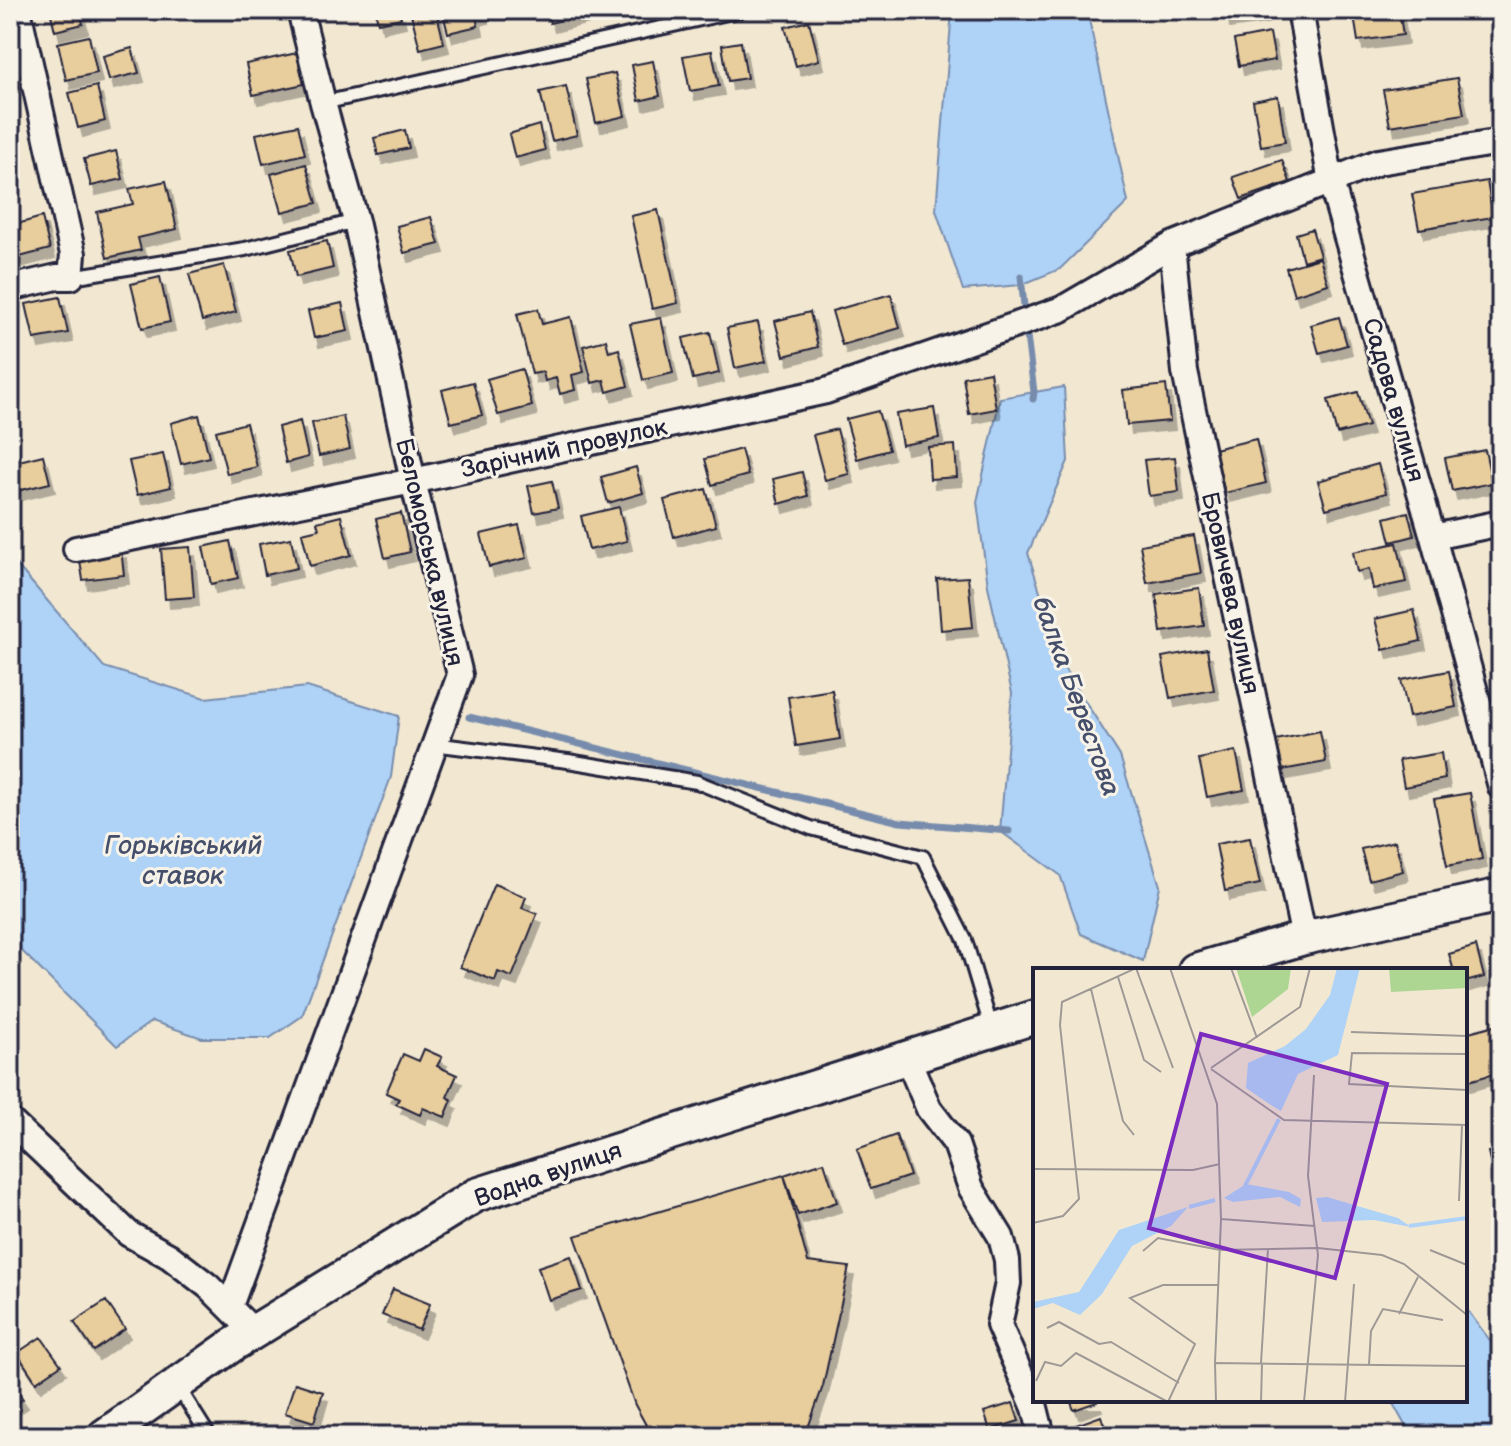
<svg xmlns="http://www.w3.org/2000/svg" width="1511" height="1446" font-family="'Balsamiq Sans',sans-serif">
  <style>
    .water { fill: #afd2f7; stroke: #778cac; stroke-width: 2 }
    .lines { fill: none; stroke-linecap: round; stroke-linejoin: round }
    .stream { stroke: #778cac; stroke-width: 7 }
    .building { fill: #e8cd9d; stroke: #22223b; stroke-width: 2; filter: url(#shadow) }
    .lane-casing { stroke: #22223b; stroke-width: 18 }
    .street-casing { stroke: #22223b; stroke-width: 30 }
    .secondary-casing { stroke: #22223b; stroke-width: 38 }
    .lane { stroke: #f7f3e8; stroke-width: 12 }
    .street { stroke: #f7f3e8; stroke-width: 24 }
    .secondary { stroke: #f7f3e8; stroke-width: 32 }
    .labels { text-anchor: middle; stroke-width: 6; stroke-linejoin: round; paint-order: stroke }
    .street-label { font-size: 24px; fill: #22223b; stroke: #f7f3e8 }
    .water-label { font-size: 26px; font-style: italic; fill: #454e6a; stroke: #f7f3e8 }
    .inset-river { fill: none; stroke: #afd2f7; stroke-width: 4 }
    .inset-road { fill: none; stroke: #9f9996; stroke-width: 2 }
    .view { fill: #7b2cbf; fill-opacity: 0.15; stroke: #7b2cbf; stroke-width: 4 }
    .inset-edge { fill: none; stroke: #22223b; stroke-width: 4 }
  </style>
  <defs>
    <filter id="shadow"><feDropShadow dx="5" dy="9" stdDeviation="0" flood-color="#0004"/></filter>
  </defs>
  <rect width="100%" height="100%" fill="#f2e8d2"/>
  <filter id="ink" filterUnits="userSpaceOnUse"><feTurbulence type="fractalNoise" baseFrequency=".0125" numOctaves="2"/><feDisplacementMap in="SourceGraphic" scale="16" xChannelSelector="R" yChannelSelector="G"/><feConvolveMatrix kernelMatrix="1 2 1 2 8 2 1 2 1" color-interpolation-filters="sRGB"/></filter>
  <g filter="url(#ink)">
    <path class="water" d="M952 10H1087L1128 202 1060 269 1021 285 963 290 936 210Z
      M1064 387 1068 461 1028 553 1064 668 1120 756 1160 886 1143 961 1081 934 1060 875 1000 831 1012 693 988 586 977 502 1000 398Z
      M10 557 104 667 205 698 307 687 399 716 391 777 302 1016 270 1038H202L152 1021 117 1046 10 939Z
      M1465 1307 1501 1355V1436H1411L1391 1400H1465Z"/>
    <g class="lines">
      <path class="stream" d="M1021 276 1025 316
        M1026 328 1034 392 1033 399
        M469 717 900 822 1009 831"/>
    </g>
    <path class="building" d="M50 10H80L83 24 55 31Z
      M375 10H399L401 18 378 23Z
      M410 10H436L444 43 420 49Z
      M442 10H482L483 14 476 16 478 26 448 33Z
      M546 10H587L588 13 550 23Z
      M1224 10H1262L1263 14 1225 19Z
      M1353 10H1399L1403 35 1358 41Z
      M809 21 819 60 796 66 785 27Z
      M1270 33 1275 60 1239 66 1234 40Z
      M89 36 97 73 66 80 58 43Z
      M741 42 747 78 728 81 722 45Z
      M132 48 139 73 109 80 103 56Z
      M712 51 719 86 690 91 683 56Z
      M297 53 304 84 253 95 246 64Z
      M653 61 660 96 639 101 632 65Z
      M615 73 625 116 596 123 586 79Z
      M1457 78 1464 114 1390 126 1383 90Z
      M97 86 105 121 78 128 69 93Z
      M566 86 577 135 552 141 540 92Z
      M1278 96 1285 142 1261 146 1253 101Z
      M10 107 17 135 10 137Z
      M298 125 305 154 263 164 256 134Z
      M539 125 545 150 515 158 509 134Z
      M405 130 409 148 378 155 374 138Z
      M116 151 123 179 91 186 84 159Z
      M1282 160 1290 182 1241 199 1233 177Z
      M306 164 317 203 282 212 271 174Z
      M166 181 177 229 138 238 141 250 107 258 97 212 133 204 129 189Z
      M1487 181 1493 217 1419 229 1412 194Z
      M658 210 678 303 652 309 631 216Z
      M42 217 50 249 12 259 10 226Z
      M431 217 439 244 404 253 397 226Z
      M1312 229 1320 256 1303 261 1296 234Z
      M327 241 333 268 296 277 290 250Z
      M1320 258 1328 284 1294 295 1286 268Z
      M224 265 236 312 202 321 189 274Z
      M160 277 170 322 142 328 131 284Z
      M891 294 900 328 842 345 832 311Z
      M60 297 68 333 34 339 26 304Z
      M342 303 348 331 314 338 308 311Z
      M538 309 542 324 571 317 584 372 572 375 575 390 560 394 556 378 545 381 543 372 532 374 517 314Z
      M810 312 818 347 784 356 775 321Z
      M1339 317 1347 345 1319 353 1311 325Z
      M661 318 673 373 643 380 630 324Z
      M758 322 766 361 735 368 727 328Z
      M710 332 719 373 693 379 683 338Z
      M606 340 609 352 619 349 628 386 607 392 604 380 592 383 583 346Z
      M522 369 532 406 498 415 487 379Z
      M990 372 996 409 969 414 963 377Z
      M473 382 482 415 451 423 442 390Z
      M1166 385 1170 421 1127 425 1123 390Z
      M1358 392 1368 426 1337 434 1328 400Z
      M934 408 939 438 902 445 896 414Z
      M878 411 889 450 857 459 846 419Z
      M199 415 209 457 181 464 171 423Z
      M343 416 350 449 319 456 312 423Z
      M300 421 308 457 286 463 278 427Z
      M246 423 257 467 227 474 216 431Z
      M837 429 849 474 825 480 813 435Z
      M1256 439 1266 483 1225 493 1214 449Z
      M955 445 957 477 930 479 928 447Z
      M741 449 748 475 712 485 705 459Z
      M1485 450 1492 483 1452 491 1445 458Z
      M163 454 171 487 137 495 129 461Z
      M43 455 50 483 17 491 11 463Z
      M1175 457 1179 492 1149 496 1144 460Z
      M1378 464 1386 493 1326 509 1318 481Z
      M636 467 643 493 608 503 601 477Z
      M802 472 808 496 779 504 773 479Z
      M552 481 558 508 534 513 528 486Z
      M706 489 716 526 674 537 664 500Z
      M619 507 627 541 589 550 581 516Z
      M1408 512 1414 536 1391 542 1385 518Z
      M401 513 410 552 385 558 376 519Z
      M341 516 351 555 310 566 302 533 319 529 317 522Z
      M519 525 527 558 489 567 481 534Z
      M1194 536 1201 573 1147 583 1140 545Z
      M291 538 297 568 265 575 259 544Z
      M230 541 238 578 211 584 203 547Z
      M1397 543 1406 582 1373 589 1369 569 1357 572 1353 552Z
      M190 547 194 597 165 599 161 549Z
      M121 549 124 575 83 580 79 554Z
      M968 577 973 627 941 630 937 579Z
      M1199 588 1204 626 1161 632 1156 594Z
      M1414 610 1421 641 1383 650 1375 619Z
      M1207 649 1214 690 1170 698 1162 657Z
      M1449 671 1456 707 1409 717 1401 680Z
      M832 690 840 739 796 746 788 697Z
      M1320 731 1326 762 1282 770 1276 740Z
      M1236 751 1244 790 1207 797 1199 759Z
      M1441 753 1445 779 1404 787 1399 760Z
      M1470 793 1482 859 1447 866 1434 799Z
      M1250 838 1260 884 1225 891 1216 844Z
      M1395 841 1403 871 1369 880 1361 849Z
      M494 884 526 897 522 908 537 914 512 977 498 972 495 981 460 967Z
      M1476 946 1484 977 1465 982V970H1445L1453 968 1449 954Z
      M1499 1024 1501 1072 1465 1082V1033Z
      M424 1049 442 1057 437 1066 457 1075 447 1097 452 1100 445 1117 423 1108 420 1115 396 1104 399 1099 386 1093 403 1054 419 1061Z
      M896 1135 910 1176 871 1189 857 1149Z
      M1501 1149V1207L1488 1152Z
      M824 1162 837 1202 798 1215 784 1175Z
      M784 1175 808 1262 849 1267 823 1386 805 1436H652L635 1405 575 1236Z
      M571 1256 582 1290 549 1300 538 1267Z
      M393 1289 430 1304 419 1330 382 1315Z
      M106 1301 125 1329 94 1351 74 1322Z
      M41 1337 61 1365 36 1382 17 1353Z
      M10 1381 23 1399 10 1408Z
      M295 1383 323 1392 314 1422 285 1413Z
      M1070 1400H1096L1097 1402 1074 1410Z
      M1013 1403 1019 1421 990 1430 984 1412Z
      M1101 1416 1108 1436H1076L1073 1426Z
      M1020 1427 1023 1436H991Z"/>
    <g class="lines">
      <defs>
        <path id="lane" d="M323 103 741 10
          M71 277 245 249 356 221
          M433 744 568 761 697 782 811 828 923 857 965 940 992 1030
          M177 1385 209 1436"/>
        <path id="street" d="M1300 10 1331 182 1433 537 1501 787
          M1172 245 1185 372 1304 938
          M10 288 57 277H71L73 254 18 10
          M1433 537 1501 523
          M76 549 413 481 826 391 1062 309 1172 245 1378 162 1501 142
          M907 1057 929 1109 956 1144 971 1188 1001 1237 1007 1260 1008 1283 999 1325 1035 1408 1042 1436
          M10 1121 129 1234 169 1256 208 1286 254 1332
          M230 1306 460 675 413 481 356 221 323 103 300 10"/>
        <path id="secondary" d="M1195 970 1304 938 1501 895
          M104 1436 231 1346 476 1195 1035 1017"/>
      </defs>
      <use href="#lane" class="lane-casing"/>
      <use href="#street" class="street-casing"/>
      <use href="#secondary" class="secondary-casing"/>
      <use href="#lane" class="lane"/>
      <use href="#street" class="street"/>
      <use href="#secondary" class="secondary"/>
    </g>
  </g>
  <g class="labels">
    <g class="street-label">
      <text transform="translate(1394 400) rotate(74)" y="8">Садова вулиця</text>
      <text transform="translate(564 448) rotate(-12)" y="8">Зарічний провулок</text>
      <text transform="translate(430 552) rotate(77)" y="8">Беломорська вулиця</text>
      <text transform="translate(1231 593) rotate(78)" y="8">Бровичева вулиця</text>
      <text transform="translate(548 1174) rotate(-19)" y="8">Водна вулиця</text>
    </g>
    <g class="water-label">
      <text transform="translate(1077 696) rotate(70)" y="9">балка Берестова</text>
      <text x="183" y="854">Горьківський<tspan x="183" dy="30">ставок</tspan></text>
    </g>
  </g>
  <g transform="translate(1033 968)">
    <rect width="434" height="434" fill="#f2e8d2"/>
    <path d="M203 0H258L255 21 219 49ZM356 0H434V20L358 24Z" fill="#add693"/>
    <path d="M304 0H327L305 87 265 106 248 143 241 139 213 120 215 95 252 78 273 61 297 27ZM213 216 256 224 268 231 267 239 247 229 200 234 191 230ZM294 229 365 250 378 259 341 252 289 254 283 230ZM155 239 138 258 99 278 69 326 47 347 20 335 0 341V334L46 324 86 262Z" fill="#afd2f7"/>
    <path class="inset-river" d="M212 218 246 151M156 239 182 232M376 258 434 250"/>
    <path class="inset-road" d="M137 0 184 136 188 251 182 395M198 0 224 70M85 9 111 92 128 104M58 21 90 153 101 167M318 64 434 68M434 86 319 85 316 116 434 122M178 100 267 39 277 0M178 101 251 152 434 157M0 201 160 202 187 196M426 233 429 157M188 251 282 258M0 255 30 248 46 231 27 57 29 34 103 0 140 100M397 282 434 297M110 283 125 270 187 282 285 280 349 287 371 296 434 347M366 346 385 309M14 360 26 354 66 376 78 374 146 415M228 395 235 281M336 396 338 363 350 341 410 352M3 413 12 394 28 398 43 385 135 434M135 434 162 376 97 330 130 317H185M183 434 182 395 434 398M228 434 229 396M271 434 285 287 275 208 281 107M312 434 321 316"/>
    <path class="view" d="M168 66 354 116 302 310 116 260Z"/>
    <rect width="434" height="434" class="inset-edge"/>
  </g>
  <rect width="1511" height="1446" fill="none" stroke="#f7f3e8" stroke-width="40"/>
  <rect x="20" y="20" width="1471" height="1406" fill="none" stroke="#22223b" stroke-width="3" filter="url(#ink)"/>
</svg>
